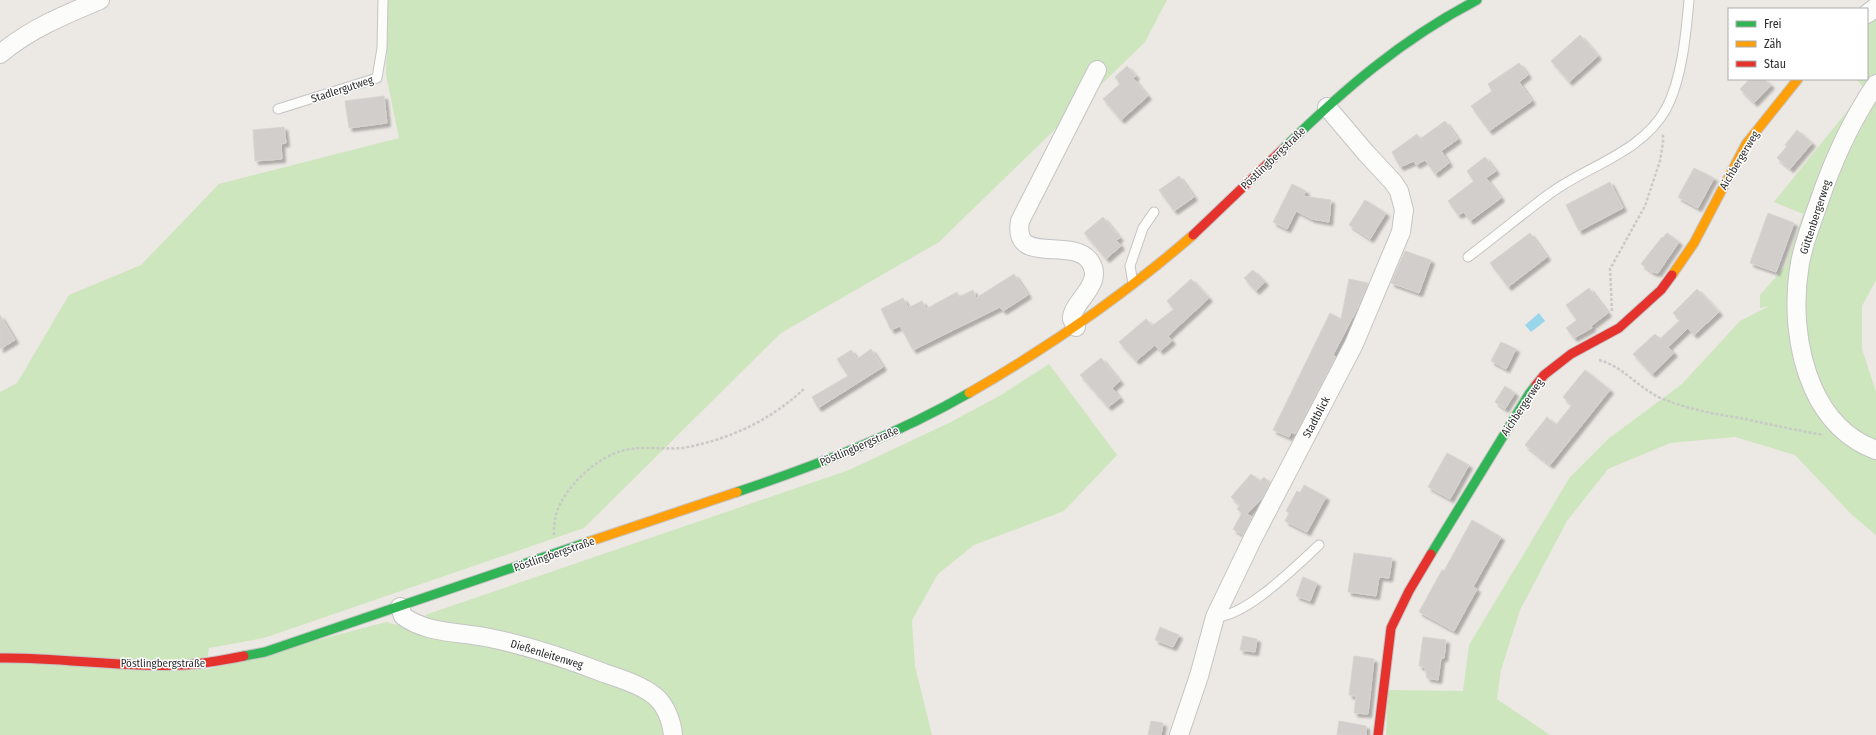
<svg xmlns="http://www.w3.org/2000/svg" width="1876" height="735" font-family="'Fira Sans Condensed',sans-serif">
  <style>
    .green { fill: #cee6be }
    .water { fill: #99d6ec }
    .building { fill: #d1cecb; stroke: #d7d4d0; filter: url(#shadow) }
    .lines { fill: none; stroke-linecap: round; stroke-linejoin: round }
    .lane-casing { stroke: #c5c4c5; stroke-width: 11 }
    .street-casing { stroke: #c5c4c5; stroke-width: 20 }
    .fast-casing { stroke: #c5c4c5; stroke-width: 11 }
    .slow-casing { stroke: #c5c4c5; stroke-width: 11 }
    .jam-casing { stroke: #c5c4c5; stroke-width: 11 }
    .path { stroke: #c9c9c8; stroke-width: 2.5; stroke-dasharray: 3 2; stroke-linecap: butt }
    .lane { stroke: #fcfcfb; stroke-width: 9 }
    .street { stroke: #fcfcfb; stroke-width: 18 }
    .fast { stroke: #30b455; stroke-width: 9 }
    .slow { stroke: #ff9f0a; stroke-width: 9 }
    .jam { stroke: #e5322d; stroke-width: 9 }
    .labels { text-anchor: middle; stroke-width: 3; stroke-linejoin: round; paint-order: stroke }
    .street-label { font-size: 11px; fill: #2e2e2e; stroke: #fff }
  </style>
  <defs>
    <filter id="shadow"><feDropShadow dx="3.5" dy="3.5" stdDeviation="1" flood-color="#0004"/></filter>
  </defs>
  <rect width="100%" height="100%" fill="#ece8e4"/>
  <path class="green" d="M388 0H1167L1145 42 939 242 781 333 584 528 264 638 209 648 205 670 386 622 437 635 517 651 618 684 652 702 668 735H0V392L17 383 69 295 141 265 219 184 399 138 386 75Z
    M1870 0H1876V280L1862 306V349L1876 392V535L1852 515 1795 455 1735 437 1670 443 1608 469 1567 521 1520 610 1501 670 1497 699 1550 735H1386L1388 690 1463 691 1469 645 1570 477 1608 439 1682 384 1740 321 1769 306 1760 308V295L1785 267 1803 214 1774 202 1865 89 1856 79H1867V10L1872 4Z
    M1049 364 1117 455 1064 511 974 545 938 574 912 620 915 666 932 735H679L669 704 432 621 425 615 849 470 951 422 1001 395Z"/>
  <path class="water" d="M1539 313 1545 321 1531 332 1525 325Z"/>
  <path class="building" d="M1580 35 1598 56 1569 82 1551 61Z
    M1519 63 1528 75 1519 82 1532 101 1489 131 1471 106 1492 91 1488 84Z
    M1127 66 1136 76 1133 78 1148 96 1121 120 1103 99 1120 84 1115 77Z
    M1750 79H1764L1771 85 1754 103 1740 89Z
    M384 96 387 123 349 128 345 101Z
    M1445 121 1458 139 1441 151 1449 163 1435 174 1425 160 1416 165 1414 161 1400 167 1392 152 1417 134 1420 139Z
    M284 127 286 143 281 144 282 159 255 161 253 130Z
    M1797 130 1812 143 1790 169 1777 158 1787 146 1785 145Z
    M1485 157 1496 171 1486 178 1501 198 1470 221 1464 212 1458 215 1448 201 1474 181 1467 171Z
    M1694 168 1714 178 1698 208 1678 197Z
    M1179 176 1194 197 1174 211 1159 190Z
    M1610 182 1623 208 1579 231 1566 205Z
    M1292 184 1306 191 1303 196 1331 200 1329 222 1312 219 1296 211 1287 229 1273 222Z
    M1365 200 1386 213 1370 239 1349 225Z
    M1768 213 1794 223 1776 272 1750 263Z
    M1103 217 1120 238 1116 240 1121 246 1106 259 1084 233Z
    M1530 233 1547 257 1508 287 1490 263Z
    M1667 233 1679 242 1658 273 1652 272 1641 264 1662 237 1663 238Z
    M1405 251 1431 260 1419 293 1391 283Z
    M1253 270 1265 282 1256 291 1244 278Z
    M1014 274 1028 295 1003 311 1000 307 913 350 900 326 891 330 881 309 903 298 908 308 922 301 926 309 957 292 959 297 973 290 976 298Z
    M1191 279 1209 298 1168 336 1172 341 1160 351 1155 345 1136 361 1119 342 1146 319 1152 326 1174 309 1167 301Z
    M1349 279 1368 283 1358 307 1333 355 1336 357 1295 434 1291 432 1289 437 1273 430 1330 313 1341 319Z
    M1589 288 1608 313 1591 326 1592 328 1590 329 1574 338 1566 328 1577 320 1566 305Z
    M1697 289 1719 312 1694 335 1688 328 1668 347 1674 353 1652 374 1633 354 1655 334 1660 339 1680 320 1673 313Z
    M0 315 15 340 0 349Z
    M1501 342 1516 349 1506 369 1491 361Z
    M871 349 883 367 818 408 812 397 848 376 837 359 851 350 857 359Z
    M1101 358 1120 381 1112 388 1120 398 1108 407 1080 375Z
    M1585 370 1610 390 1550 465 1525 445 1547 417 1556 425 1572 405 1563 397Z
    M1505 386 1515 393 1505 409 1495 402Z
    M1447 453 1469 465 1450 499 1428 487Z
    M1251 474 1260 481 1264 477 1270 483 1263 497 1247 514 1252 517 1243 535 1233 529 1242 513 1237 509 1240 505 1231 497Z
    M1304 485 1326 497 1307 532 1285 521 1289 513 1286 511 1297 491 1300 493Z
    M1472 520 1501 537 1473 587 1477 589 1454 631 1419 612 1442 570 1444 571Z
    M1354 553 1392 558 1389 578 1379 577 1376 596 1348 592Z
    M1303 577 1317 583 1310 601 1296 596Z
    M1160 627 1179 635 1173 647 1155 640Z
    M1243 636 1257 639 1255 652 1240 650Z
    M1423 637 1446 640 1444 658H1441L1438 680 1427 678 1425 667 1419 666Z
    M1354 656 1374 659 1368 714 1354 713 1356 696 1349 695Z
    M1151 721 1163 723 1161 735H1148Z
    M1339 721 1366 726V735H1337Z"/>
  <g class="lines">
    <defs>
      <path id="lane" d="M278 109 377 78 382 48 383 0
        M1468 257C1496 236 1523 213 1552 192 1590 165 1642 152 1666 109 1682 79 1686 34 1689 0
        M1133 283 1130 266 1143 228 1154 212
        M1215 617C1246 617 1296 566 1319 545"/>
      <path id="street" d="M1867 14 1876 7
        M0 54C30 29 64 15 100 0
        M1876 84C1851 121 1833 160 1819 202 1812 221 1804 242 1800 263 1793 304 1796 349 1813 388 1826 417 1846 439 1876 450
        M1076 327C1075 325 1073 321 1072 319 1071 302 1107 283 1089 260 1070 237 1012 266 1020 221L1097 70
        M400 607 403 616C425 633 459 632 485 637 526 645 565 658 604 673 621 679 642 685 656 697 666 706 672 722 673 735
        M1179 735 1199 676 1215 617 1253 538 1354 344 1401 232 1404 210 1399 191 1393 182 1366 153 1327 107"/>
      <path id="fast" d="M1283 149C1343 90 1402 39 1477 0
        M737 492C817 465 896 435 969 393
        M1431 554 1529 394 1536 385
        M244 656 265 652 588 542"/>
      <path id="slow" d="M1672 275 1694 243 1746 144 1798 79
        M969 393C1049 347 1123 296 1193 235
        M588 542 737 492"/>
      <path id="jam" d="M1193 235 1283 149
        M1536 385 1544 375 1571 354 1619 328 1661 290 1672 275
        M0 658C61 657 122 668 183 665 204 664 224 660 244 656
        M1378 735 1391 628 1409 591 1431 554"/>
    </defs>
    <use href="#lane" class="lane-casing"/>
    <use href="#street" class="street-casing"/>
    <use href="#fast" class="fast-casing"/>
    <use href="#slow" class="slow-casing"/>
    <use href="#jam" class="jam-casing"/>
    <path class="path" d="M1612 311 1610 269 1645 206 1660 161 1663 143V134
      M1599 360C1623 366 1640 390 1663 399 1688 409 1714 414 1740 418 1768 424 1795 430 1824 435
      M554 535C554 530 554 525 555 520 559 491 597 456 625 450 646 445 669 451 688 447 733 438 772 419 805 388"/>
    <use href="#lane" class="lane"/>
    <use href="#street" class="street"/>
    <use href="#fast" class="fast"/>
    <use href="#slow" class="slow"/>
    <use href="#jam" class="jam"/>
  </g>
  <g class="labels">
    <g class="street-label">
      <text transform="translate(342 89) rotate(-18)" y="4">Stadlergutweg</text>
      <text transform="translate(1273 158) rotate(-44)" y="4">Pöstlingbergstraße</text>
      <text transform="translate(1739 160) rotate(-59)" y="4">Aichbergerweg</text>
      <text transform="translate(1815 217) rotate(-72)" y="4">Güttenbergerweg</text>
      <text transform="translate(1522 407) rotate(-56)" y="4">Aichbergerweg</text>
      <text transform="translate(1316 417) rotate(-62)" y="4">Stadtblick</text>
      <text transform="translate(859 446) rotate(-23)" y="4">Pöstlingbergstraße</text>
      <text transform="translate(554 554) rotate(-19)" y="4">Pöstlingbergstraße</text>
      <text transform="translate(547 654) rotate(17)" y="4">Dießenleitenweg</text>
      <text x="163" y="667">Pöstlingbergstraße</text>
    </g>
  </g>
  <rect x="1728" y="8" width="140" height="72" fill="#ffffff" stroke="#ababab"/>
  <rect x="1736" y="21" width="20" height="6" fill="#30b455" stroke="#ababab"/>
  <text x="1764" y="28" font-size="12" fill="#2e2e2e">Frei</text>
  <rect x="1736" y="41" width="20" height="6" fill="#ff9f0a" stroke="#ababab"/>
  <text x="1764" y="48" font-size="12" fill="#2e2e2e">Zäh</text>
  <rect x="1736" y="61" width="20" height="6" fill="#e5322d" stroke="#ababab"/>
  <text x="1764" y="68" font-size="12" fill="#2e2e2e">Stau</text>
</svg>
